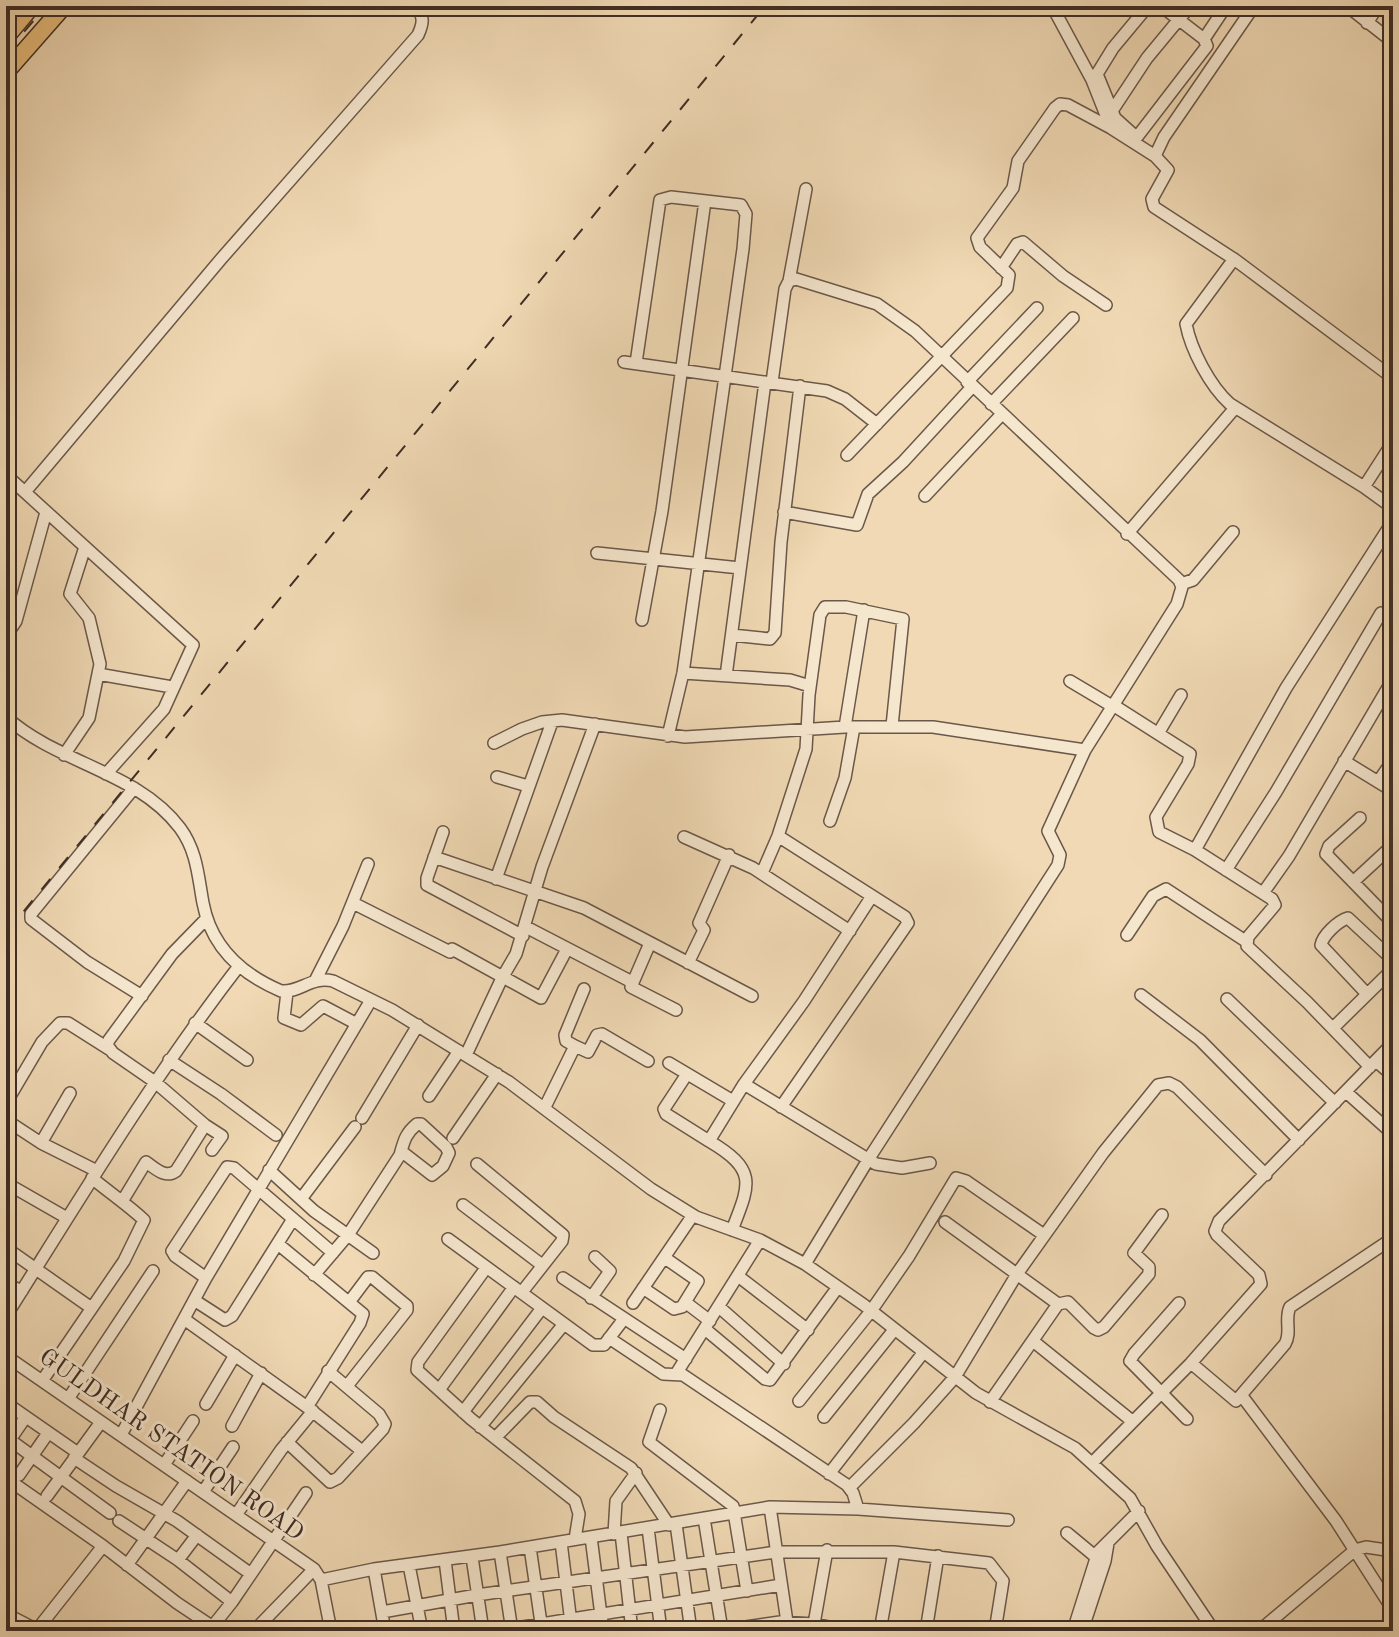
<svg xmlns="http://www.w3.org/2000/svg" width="1399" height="1637" font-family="'Old Standard TT',serif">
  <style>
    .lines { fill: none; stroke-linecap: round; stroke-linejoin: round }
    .minor-casing { stroke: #6b5849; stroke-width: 14 }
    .highway-casing { stroke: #3f2d25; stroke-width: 19 }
    .minor { stroke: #f5e6ce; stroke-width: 11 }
    .highway { stroke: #e8bc7a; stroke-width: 16 }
    .rail { stroke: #3f2d25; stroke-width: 2; stroke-dasharray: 14 14; stroke-linecap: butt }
    .labels { text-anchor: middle; stroke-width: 6; stroke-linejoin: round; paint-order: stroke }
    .street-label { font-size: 24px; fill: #3f2d25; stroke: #f5e6ce }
  </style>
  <rect width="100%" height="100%" fill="#f0d9b4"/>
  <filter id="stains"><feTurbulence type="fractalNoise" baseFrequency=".0025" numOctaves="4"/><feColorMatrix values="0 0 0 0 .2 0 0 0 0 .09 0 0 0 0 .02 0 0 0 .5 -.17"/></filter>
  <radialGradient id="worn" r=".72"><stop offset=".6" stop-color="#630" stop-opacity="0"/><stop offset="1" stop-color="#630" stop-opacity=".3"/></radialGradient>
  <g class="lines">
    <defs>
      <path id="minor" d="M1052 6 1092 80 1111 128 1155 156 1168 170 1152 199 1154 207 1234 259 1393 378
        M1347 6 1393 42
        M1367 23 1378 6
        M1204 39 1226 6
        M1112 111 1147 58 1190 6
        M1135 136 1115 118 1097 74 1113 48 1148 6
        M1137 137 1207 46 1204 39 1161 6
        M1155 156 1164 137 1254 6
        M1234 259 1186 324C1191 350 1210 386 1230 404L1364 487 1393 508
        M1001 268 1017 244 1023 242 1063 276 1106 305
        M789 281 806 189
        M624 362 827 391 845 399 877 424
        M636 363 660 200 671 197 741 205 746 214 743 249 683 673 668 736
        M772 382 785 289 789 281 796 279 877 304 915 331 1179 580 1182 587 1177 604 1085 750 1048 831 1060 855 1058 865 868 1160 805 1264
        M967 382 1037 308
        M991 404 1073 318
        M847 455 1007 288 1009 275 980 247 977 238 1013 188 1018 161 1055 108 1060 104 1068 105 1111 128
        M6 475 193 645 164 709 106 774
        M1364 487 1393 442
        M25 492 221 259 418 35C423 24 425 16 415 6
        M925 496 1001 415
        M784 512 857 525 868 494 903 462 972 387
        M1127 534 1235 408
        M597 553 740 568
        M1181 584 1193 580 1233 532
        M642 620 662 511 705 201
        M6 626 12 627 16 621 46 512
        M732 635 770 639 775 633 781 542 800 386
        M683 673 790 680 810 686
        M98 674 172 687
        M726 676 765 382
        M1070 681 1112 706
        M1113 705 1190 754 1188 764 1156 817 1159 832 1195 850 1272 899 1275 905 1248 937 1247 946 1307 1002 1370 1067
        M6 717C58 764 137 771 180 828 197 851 198 876 203 903 211 946 241 974 281 991 300 993 311 976 333 981L392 1010 509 1082 651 1189 696 1217 760 1240 805 1264 864 1305 976 1393 1075 1448 1130 1498 1157 1546 1214 1631
        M845 727 864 610
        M1159 732 1181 695
        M494 743 522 729 542 722 562 720 685 737 845 727H933L1085 750
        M64 755 89 718 100 664 89 618 70 594 85 547
        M1344 761 1393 791
        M497 777 528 786
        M1378 782 1393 760
        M134 788 31 914V919L87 962 142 996
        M1360 818 1329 846 1326 854 1393 923
        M830 821 845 778 854 727
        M443 832 427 878V885L523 936
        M778 836 905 917 908 923 781 1107
        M684 837 753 868 850 931
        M1195 850 1286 688 1393 521
        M434 857 584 908 752 996
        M1226 870 1276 792 1381 613
        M762 873 778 836 806 749 809 695 820 615 825 607H846L903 619 892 726
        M496 879 552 722
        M1353 882 1393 845
        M1263 893 1289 856 1393 679
        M6 897 7 898
        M353 903 450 952
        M207 918 172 954 109 1040 107 1045 113 1053 155 1082 205 1125 222 1136 212 1150
        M526 927 632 982
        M1127 935 1153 896 1166 889 1247 942
        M650 943 631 987 676 1010
        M452 949 541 998 567 949
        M688 963 704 930 699 923 729 855
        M316 979 343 926 368 864
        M287 992 284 1018 301 1025 323 1006 357 1024
        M1367 994 1321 945C1323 935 1338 921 1348 918L1393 960
        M1141 995 1200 1040 1299 1140
        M1227 999 1335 1103
        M195 1023 247 1060
        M1333 1028 1393 969
        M575 1046 588 1052 597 1035 602 1034 648 1061
        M466 1055 502 978 516 954 542 867 595 724
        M169 1060 221 1094 276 1135
        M1376 1061 1393 1076
        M669 1063 733 1101
        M687 1074 664 1109 666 1114 709 1141
        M744 1084 876 1164 902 1168 930 1163
        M1346 1092 1393 1134
        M429 1096 459 1051
        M6 1103 42 1042 60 1023H68L109 1049
        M545 1107 575 1046 566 1041 565 1035 584 989
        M362 1118 418 1025
        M6 1120 41 1143 97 1171
        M453 1138 497 1074
        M41 1143 70 1093
        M477 1164 563 1235 562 1241 522 1292
        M269 1170 314 1211 373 1253
        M6 1183 67 1218
        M301 1199 355 1127
        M123 1200 146 1162C155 1168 165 1179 176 1171L205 1125
        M463 1205 542 1265
        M945 1222 1058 1304
        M732 1230C750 1184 758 1170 709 1141L744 1084 804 1001 872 896
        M448 1239 593 1345H604L623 1320
        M278 1244 363 1314 360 1323 307 1407
        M6 1248 90 1307
        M486 1268 418 1362 417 1370 471 1419 575 1501 579 1514 575 1539
        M314 1275 348 1235 400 1155C404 1141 405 1134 417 1124H421L446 1147 449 1153 443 1166 432 1175 401 1151
        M738 1276 808 1330
        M206 1278 175 1256 172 1251 227 1167 234 1168 333 1253
        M563 1278 686 1359
        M6 1284 22 1291
        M643 1288 674 1309 682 1307 698 1281 665 1258
        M591 1298 610 1271 595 1257
        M194 1300 225 1320 232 1316 293 1219
        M685 1302 710 1321
        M633 1303 693 1215
        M1179 1303 1134 1354 1130 1361 1187 1419
        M719 1307 784 1364
        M6 1316C81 1197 153 1077 239 966
        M184 1319 307 1407 362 1451
        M705 1329 765 1379 770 1380 838 1287
        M609 1338 663 1374 683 1375 847 1485 853 1493 858 1509
        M1033 1341 1132 1421
        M6 1356 314 1569 321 1580 331 1631
        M1191 1363 1236 1401 1285 1344C1292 1332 1284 1319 1290 1307L1393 1238
        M676 1374 760 1240
        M42 1381 124 1261 144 1220C128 1205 110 1193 92 1178
        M347 1386 407 1310V1306L372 1277H368L350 1301
        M439 1390 514 1287
        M1242 1396 1336 1521 1393 1610
        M68 1399 153 1271
        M799 1401 871 1311 909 1256 956 1178 966 1181 1044 1235
        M990 1402 1058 1304 1068 1302 1094 1328 1098 1330 1104 1327 1149 1274V1267L1134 1253 1162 1215
        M6 1403 78 1453
        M206 1404 235 1355
        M660 1410 649 1442 733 1506 747 1591
        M463 1412 542 1308
        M824 1417 894 1330
        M232 1426 261 1373
        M480 1427 564 1324
        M121 1435 206 1278 371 1000
        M6 1437 110 1513
        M495 1438 530 1402H537L554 1417 631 1468 669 1525
        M287 1442 330 1482 338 1478 383 1429 385 1424 379 1414 328 1371
        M7 1444 25 1418
        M74 1458 116 1486 177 1521 251 1574
        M1093 1462 1191 1363 1261 1284 1259 1275 1217 1235 1215 1231 1219 1221 1393 1043
        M164 1465 193 1421
        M829 1474 923 1353
        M19 1475 48 1433
        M6 1478 103 1546 177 1603 219 1631
        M850 1487 914 1423 955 1377 1017 1274 1103 1153 1158 1085 1169 1083 1177 1087 1266 1175
        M203 1492 233 1447
        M47 1496 101 1422
        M770 1507 787 1622
        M236 1515 281 1450 313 1411
        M704 1518 722 1630
        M119 1521 178 1560 232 1602
        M676 1524 691 1631
        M648 1528 661 1631
        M621 1533 632 1631
        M1067 1533 1096 1557
        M614 1534 616 1501 636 1473
        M591 1537 603 1631
        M561 1542 572 1631
        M530 1547 542 1630
        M500 1552 512 1631
        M472 1557 483 1631
        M178 1560 197 1535
        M445 1560 454 1631
        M127 1565 187 1481
        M409 1565 422 1631
        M374 1569 385 1631
        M321 1580 374 1569 500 1552 770 1507 858 1509 1008 1520
        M382 1612 477 1595 776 1552H894L989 1563 1003 1581 995 1631
        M6 1614 37 1630
        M814 1624 827 1550
        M212 1627 232 1602 306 1493
        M36 1631 103 1546
        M254 1631 314 1569
        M497 1631 781 1585
        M718 1631 780 1622 814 1624 850 1631
        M880 1631 894 1552
        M926 1631 938 1556
        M1073 1631 1098 1552 1139 1511
        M1082 1631 1105 1561 1108 1543
        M1259 1631 1355 1550 1366 1547 1393 1551"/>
      <path id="highway" d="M6 37 32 6
        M6 72 64 6"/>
    </defs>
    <use href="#minor" class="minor-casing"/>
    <use href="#highway" class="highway-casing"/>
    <use href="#minor" class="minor"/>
    <use href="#highway" class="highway"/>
    <path class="rail" d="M6 53 46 6
      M6 933 765 6"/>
  </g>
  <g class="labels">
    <g class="street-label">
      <text transform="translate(172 1444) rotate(35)" y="8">GULDHAR STATION ROAD</text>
    </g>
  </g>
  <rect width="1399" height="1637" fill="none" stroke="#f0d9b4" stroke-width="32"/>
  <rect x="8" y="8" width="1383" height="1621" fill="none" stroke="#3f2d25" stroke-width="4"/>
  <rect x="16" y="16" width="1367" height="1605" fill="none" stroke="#3f2d25" stroke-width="2"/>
  <rect width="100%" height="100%" filter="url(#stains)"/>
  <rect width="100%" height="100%" fill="url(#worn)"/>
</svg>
